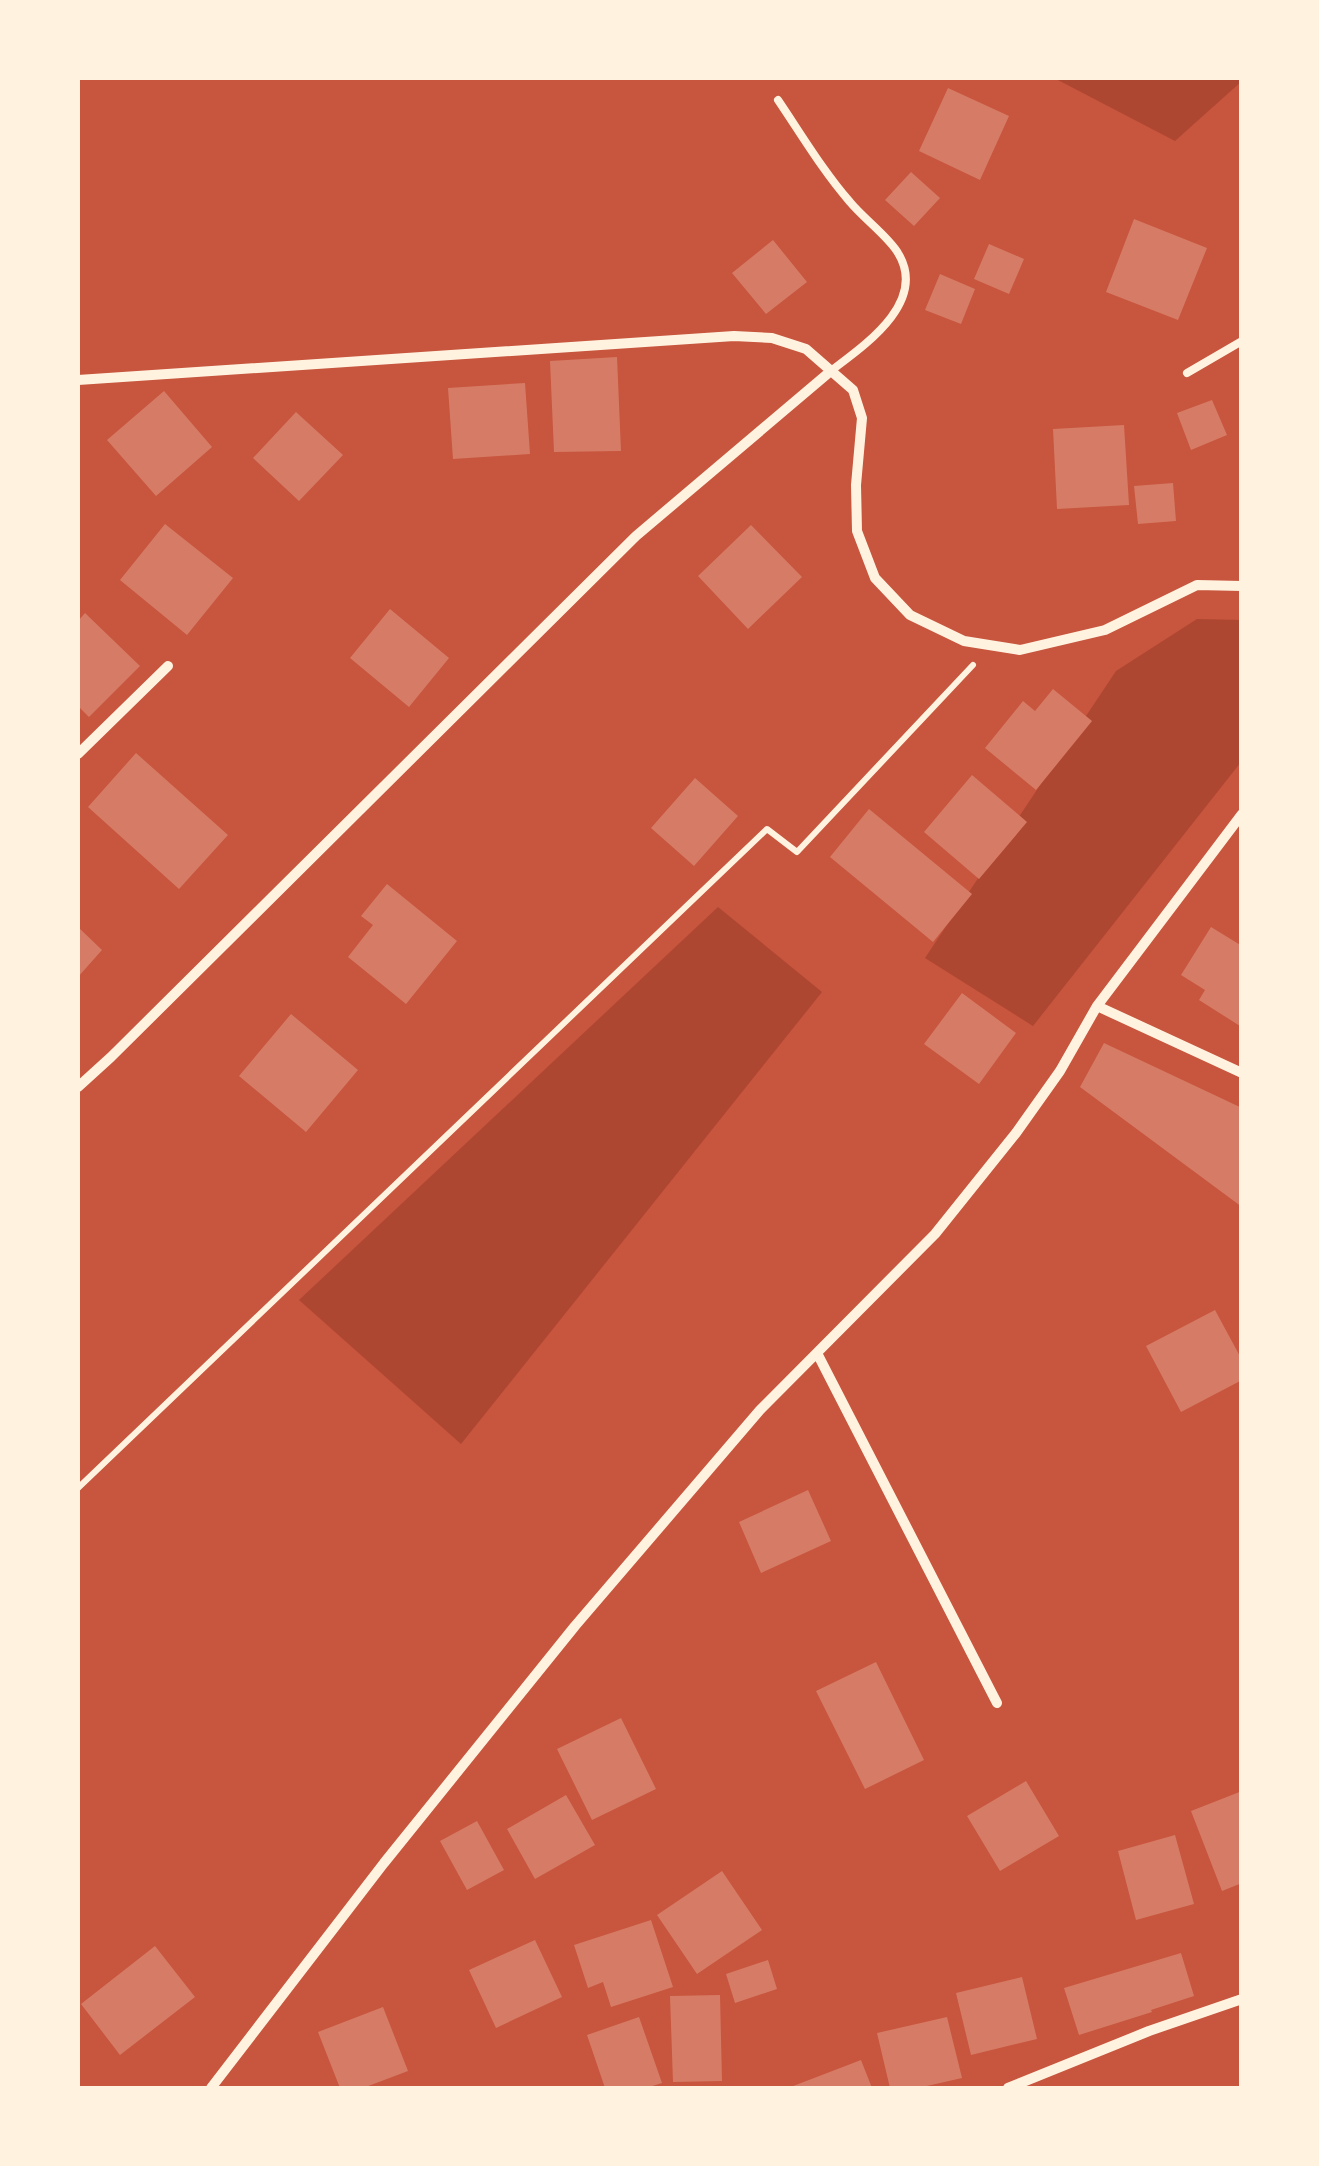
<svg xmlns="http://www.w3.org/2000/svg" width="1319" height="2166" font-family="Poppins,sans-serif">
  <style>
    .green { fill: #ae4732 }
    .building { fill: #d67c66 }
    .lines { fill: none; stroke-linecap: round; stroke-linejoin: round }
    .path { stroke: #fff3e0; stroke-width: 6 }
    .service { stroke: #fff3e0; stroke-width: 8 }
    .minor { stroke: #fff3e0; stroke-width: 10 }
  </style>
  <rect width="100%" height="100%" fill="#c8553d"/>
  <path class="green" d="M1054 78H1241L1242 81 1175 141Z
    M1197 619 1241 620V762L1033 1026 925 958 1116 671Z
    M718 907 822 992 461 1444 299 1300Z"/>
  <path class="building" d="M948 88 1009 116 980 180 919 151Z
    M911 172 940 198 914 226 885 200Z
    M1134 219 1207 248 1178 320 1106 292Z
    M773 240 807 282 766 314 732 273Z
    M989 244 1024 259 1009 294 974 279Z
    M940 274 975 289 961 324 925 310Z
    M617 357 621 451 554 452 550 361Z
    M525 383 530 454 453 459 448 388Z
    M164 391 212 447 156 496 107 440Z
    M1212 400 1227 435 1191 450 1177 413Z
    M296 412 343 455 299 501 253 458Z
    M1124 425 1129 505 1057 509 1053 429Z
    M1173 483 1176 521 1138 524 1134 486Z
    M165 524 233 578 187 635 120 580Z
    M751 525 802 577 748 629 698 576Z
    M390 609 449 658 409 707 350 658Z
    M85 613 140 666 89 717 78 706V621Z
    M1053 689 1092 721 1036 790 985 748 1023 701 1035 711Z
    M136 753 228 835 179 889 88 807Z
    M972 775 1027 822 979 879 924 832Z
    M695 778 738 816 694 866 651 828Z
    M869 809 972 894 933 942 830 857Z
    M387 884 457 941 406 1004 348 957 373 925 361 916Z
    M78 927 102 950 78 977Z
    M1211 927 1242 946 1240 1026 1199 1000 1205 990 1181 975Z
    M962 993 1016 1033 979 1084 924 1044Z
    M291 1014 358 1070 306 1132 239 1076Z
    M1104 1043 1242 1108V1207L1080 1087Z
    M1215 1310 1242 1360V1380L1181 1412 1146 1346Z
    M808 1490 831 1541 761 1573 739 1522Z
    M876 1662 924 1760 865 1789 816 1691Z
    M621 1718 656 1789 592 1820 557 1749Z
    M1026 1781 1059 1836 1000 1871 967 1816Z
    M1242 1791V1883L1222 1891 1191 1811Z
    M566 1795 595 1845 535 1879 507 1829Z
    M477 1821 504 1870 467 1890 440 1841Z
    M1175 1835 1194 1904 1136 1920 1118 1851Z
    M722 1871 762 1930 697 1974 657 1915Z
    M651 1920 673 1987 611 2007 603 1982 588 1988 574 1945Z
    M535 1940 562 1997 496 2028 469 1970Z
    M155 1946 195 1997 120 2055 81 2004Z
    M1181 1953 1194 1996 1151 2010 1152 2012 1079 2035 1064 1988Z
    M768 1960 777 1989 735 2003 726 1974Z
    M1022 1977 1037 2039 971 2055 956 1993Z
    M720 1995 722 2081 673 2082 670 1996Z
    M383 2007 408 2071 363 2088H340L318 2032Z
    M639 2017 662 2083 646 2088H605L587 2035Z
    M947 2017 962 2078 918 2088H890L877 2033Z
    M861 2060 872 2088H788Z"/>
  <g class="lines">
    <path class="path" d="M78 1488 767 829 797 852 973 665"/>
    <path class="service" d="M778 100C801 134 823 171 850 202 863 218 889 237 898 253 928 302 865 345 832 370
      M1187 373 1242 341"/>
    <path class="minor" d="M78 380 734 336 772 338 806 349 853 390 862 418 856 485 857 531 875 578 910 615 964 641 1020 650 1105 630 1197 585 1242 586
      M78 754 168 666
      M1097 1006 1242 1073
      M78 1087 111 1057 636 536 832 370
      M817 1353 997 1703
      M211 2088 384 1863 575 1626 760 1410 935 1234 1016 1133 1060 1071 1097 1006 1242 814
      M1008 2088 1149 2031 1242 1999"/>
  </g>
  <rect width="1319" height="2166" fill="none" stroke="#fff3e0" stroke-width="160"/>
</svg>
